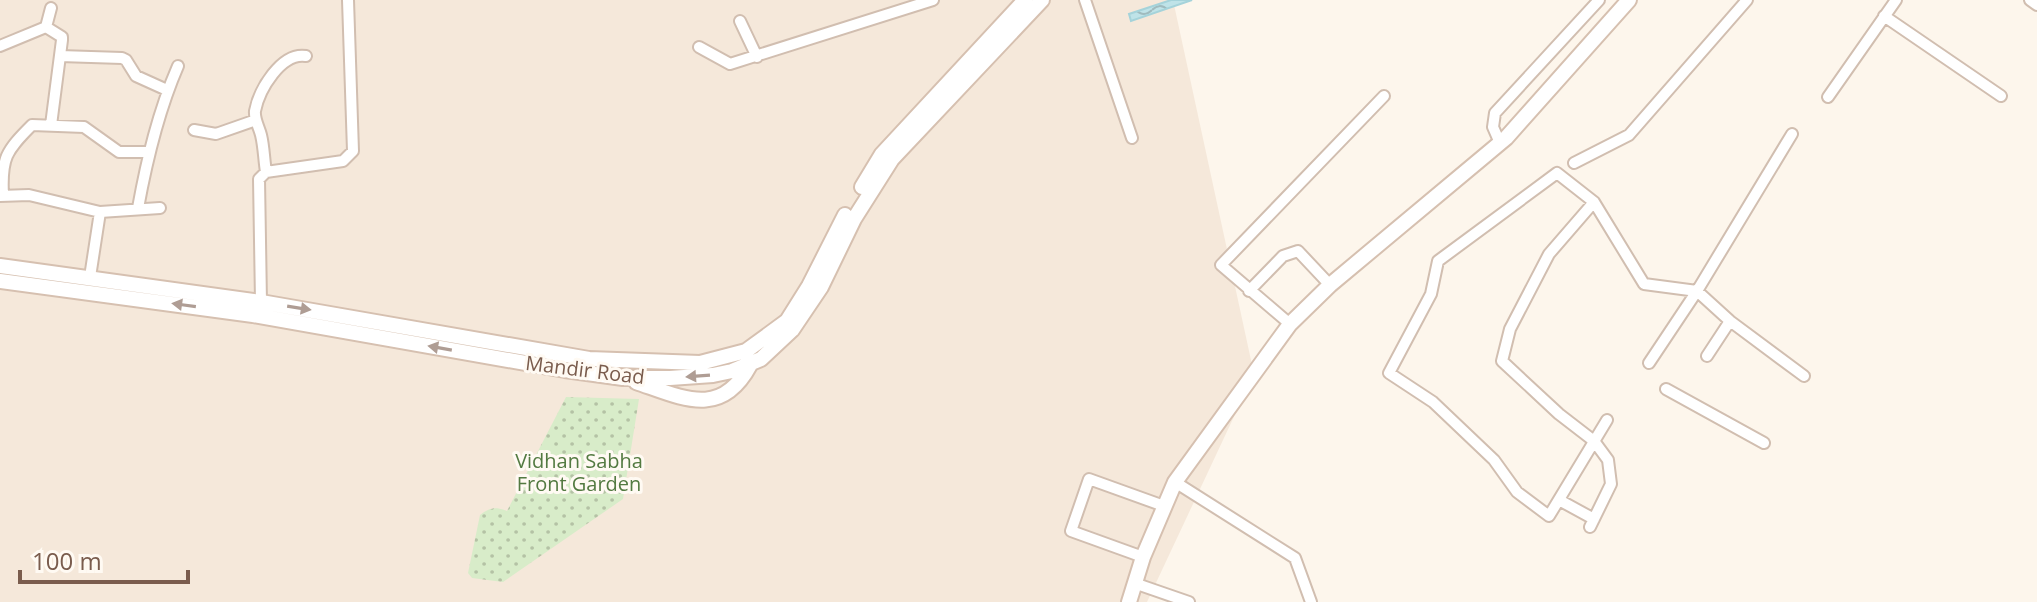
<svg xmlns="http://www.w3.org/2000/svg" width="2037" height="602" font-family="'Open Sans',sans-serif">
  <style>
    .residential { fill: #f5e8da }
    .park { fill: url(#park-dots) }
    .water { fill: url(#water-waves); stroke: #a5d3da; stroke-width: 2 }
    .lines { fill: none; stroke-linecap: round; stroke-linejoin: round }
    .street-casing { stroke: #d1beb0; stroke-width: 14 }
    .secondary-casing { stroke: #d6c0b0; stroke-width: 18 }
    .street { stroke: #fff; stroke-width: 10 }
    .secondary { stroke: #fff; stroke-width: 14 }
    .oneway { fill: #af9d94 }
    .labels { text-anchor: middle; stroke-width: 6; stroke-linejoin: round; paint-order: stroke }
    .street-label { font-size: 20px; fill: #7a5c4d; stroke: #fffaf3 }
    .park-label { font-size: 20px; fill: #537a41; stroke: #fffaf3 }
  </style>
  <defs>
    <pattern id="park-dots" width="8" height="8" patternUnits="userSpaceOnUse" patternTransform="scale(2)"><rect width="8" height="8" fill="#d8ecc9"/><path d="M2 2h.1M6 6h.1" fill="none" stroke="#b4c2a5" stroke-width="1.8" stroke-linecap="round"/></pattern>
    <pattern id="water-waves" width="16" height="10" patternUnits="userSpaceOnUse" patternTransform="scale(2)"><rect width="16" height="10" fill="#bfe3e8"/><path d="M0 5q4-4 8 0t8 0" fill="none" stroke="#a0bbbe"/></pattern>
  </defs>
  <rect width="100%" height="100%" fill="#fdf6ec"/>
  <path class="residential" d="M0 0H1173L1254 374 1147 602H0Z"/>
  <path class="park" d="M566 397 639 399 623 499 503 582 472 578 468 573 480 515C491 507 496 507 507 511Z"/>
  <path class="water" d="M1171 0H1192L1131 21 1129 14Z"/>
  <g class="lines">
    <defs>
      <path id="street" d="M1085 0 1132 138
        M2030 0 2037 5
        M51 8 46 27 62 37V40L51 125
        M1884 16 2001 96
        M740 21 757 57
        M0 46 46 27
        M699 47 730 64 933 0
        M60 56 122 58 126 60 136 76 167 90
        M1828 97 1896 0
        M194 130 216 134 256 120
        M1500 143 1493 127 1495 113 1599 0
        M1574 163 1629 135 1747 0
        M266 172C264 160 264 147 261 135 259 127 254 119 255 111 259 90 281 52 306 56
        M3 195C1 158 6 151 32 125L84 127 119 152H148
        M0 196 29 195 100 212 160 208
        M138 208C147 159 158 112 178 66
        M90 277 100 212
        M1249 291 1283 256 1298 251 1330 285
        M261 302 259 179 266 172 343 161 353 151 348 0
        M1290 324 1221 265 1384 96
        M1707 356 1730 321
        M1649 363 1697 291 1792 134
        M1666 389 1764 443
        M1607 420 1549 516 1517 492 1494 460 1433 402 1389 373 1431 294 1438 261 1557 173 1594 202 1644 284 1697 291 1730 321 1804 376
        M1175 482 1295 558 1311 602
        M1559 500 1594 519
        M1590 527 1611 484 1608 460 1594 441 1559 414 1502 361 1510 329 1549 254 1594 202
        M1143 557 1071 531 1089 479 1164 506
        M1134 583 1189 602"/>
      <path id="secondary" d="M862 187 882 154 1025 0
        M0 266 261 302 589 359 700 363 746 351 787 321 809 286 845 215
        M0 281 253 315 565 370 623 378H670L713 375 732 371 761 359 792 330 821 287 854 219 892 159 1042 0
        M636 382C683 398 721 419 750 365
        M1129 602 1143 557 1175 482 1290 324 1330 285 1506 138 1629 0"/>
    </defs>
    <use href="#street" class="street-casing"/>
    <use href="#secondary" class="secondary-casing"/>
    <use href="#street" class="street"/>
    <use href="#secondary" class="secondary"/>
  </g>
  <defs><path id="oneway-solid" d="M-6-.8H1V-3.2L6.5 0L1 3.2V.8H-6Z" transform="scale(2)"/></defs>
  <g class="oneway">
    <use href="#oneway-solid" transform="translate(184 305) rotate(-172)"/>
    <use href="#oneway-solid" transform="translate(299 308) rotate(9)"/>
    <use href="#oneway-solid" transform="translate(440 348) rotate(-170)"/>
    <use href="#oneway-solid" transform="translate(698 376) rotate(176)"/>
  </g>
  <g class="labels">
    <g class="street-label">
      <text transform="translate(585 370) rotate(7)" y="7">Mandir Road</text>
    </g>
    <g class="park-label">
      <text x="579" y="468">Vidhan Sabha<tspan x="579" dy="23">Front Garden</tspan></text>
    </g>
  </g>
  <path d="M20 570v12h168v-12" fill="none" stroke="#7a5c4d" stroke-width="4"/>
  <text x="32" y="570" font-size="24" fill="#7a5c4d" stroke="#fffaf3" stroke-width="6" paint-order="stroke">100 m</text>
</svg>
